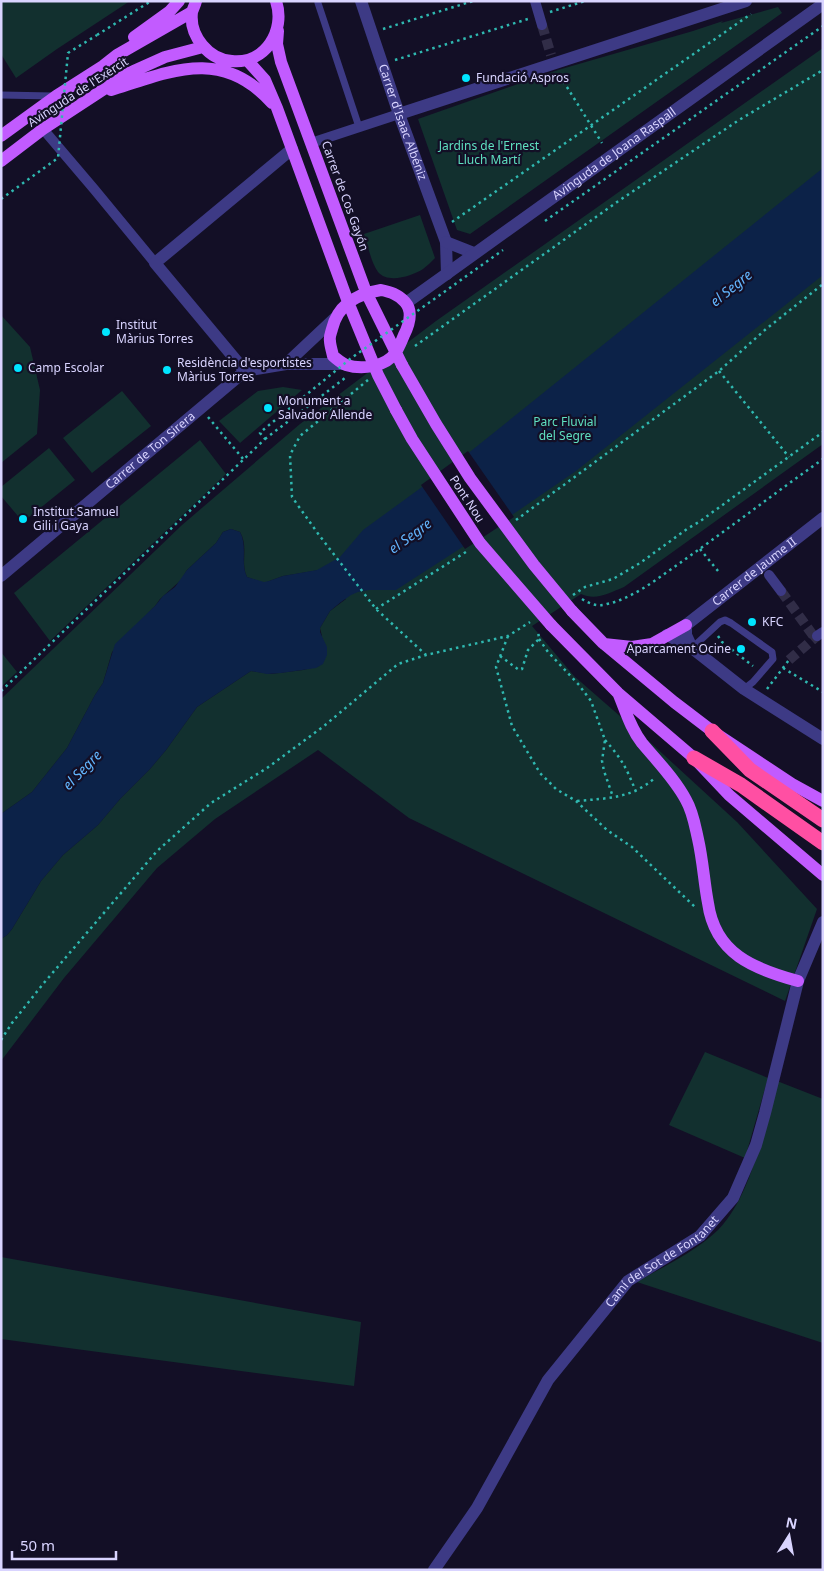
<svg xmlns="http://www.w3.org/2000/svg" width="824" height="1571" font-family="'Noto Sans',sans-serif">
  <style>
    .green { fill: #12302f }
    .water { fill: #0c2248 }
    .pier { fill: #130f26 }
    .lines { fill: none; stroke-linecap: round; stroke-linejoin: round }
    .pedestrian-tunnel { stroke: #312d47; stroke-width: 10; stroke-dasharray: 10 5; stroke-linecap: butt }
    .path { stroke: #2fb8b0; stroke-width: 2.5; stroke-dasharray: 2.5 4; stroke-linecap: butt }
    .service { stroke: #3d3a85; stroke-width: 7 }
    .pedestrian { stroke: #3d3a85; stroke-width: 10 }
    .minor { stroke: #3d3a85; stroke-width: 12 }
    .primary { stroke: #c25bff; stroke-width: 12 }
    .motorway { stroke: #ff4fa3; stroke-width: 15 }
    .path-bridge { stroke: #2fb8b0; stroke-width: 2.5; stroke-dasharray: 2.5 4; stroke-linecap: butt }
    .primary-bridge { stroke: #c25bff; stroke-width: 12 }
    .poi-dot { fill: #00e5ff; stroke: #130f26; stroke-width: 2 }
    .labels { text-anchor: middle; stroke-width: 4.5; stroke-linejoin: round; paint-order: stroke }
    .poi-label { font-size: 12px; fill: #d9d4ff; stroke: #130f26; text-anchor: start }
    .street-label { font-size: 12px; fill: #d9d4ff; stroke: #130f26 }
    .park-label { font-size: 12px; fill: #5fe0c0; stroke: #130f26 }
    .water-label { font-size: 14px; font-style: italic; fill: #62b6ff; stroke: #130f26 }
  </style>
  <rect width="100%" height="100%" fill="#130f26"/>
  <path class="green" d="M1 1H130L57 49 16 78 1 54Z
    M778 7 782 13 470 234 457 230 418 119 558 70 693 31 723 21 721 23Z
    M823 48V444L624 587C609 593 596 601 581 594L532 626 574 676 652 744 737 822 817 909 785 1001 409 818 318 750 215 819 157 868 64 978 1 1061V939L7 935 12 929 41 881 63 855 98 825 120 799 150 769 166 750 197 707 251 671 271 674 303 670 319 666 322 636 320 628 330 611 346 599 319 570 283 576 264 583 247 577C240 563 249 547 240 532L231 529 223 532 216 543 187 570 181 580 160 599 155 606 112 652 103 683 95 695 67 748 32 792 1 814V699L182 525 300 424 436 321Z
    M420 215 435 258C431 262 427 266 423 269 412 276 388 284 378 272 371 262 368 246 364 234Z
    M1 315 30 347 40 390 37 434 1 463Z
    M283 387 302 390 240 443 219 421 258 391Z
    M122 391 151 426 92 473 63 438Z
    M200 440 226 474 50 641 14 593Z
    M49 448 75 480 23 522 1 496V487Z
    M1 652 17 672 1 687Z
    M705 1052 768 1078 745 1158 669 1125Z
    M777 1081 823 1099V1343L637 1282C664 1266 695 1252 718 1230 752 1195 764 1127 777 1081Z
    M1 1257 361 1322 354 1386 1 1339Z"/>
  <path class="water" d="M823 168V275L576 471 509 517 396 590H369L358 592 351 595 341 602 330 611 320 628V632L327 647V655L323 664 316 668 281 673 267 674 251 671 197 707 166 750 150 769 120 799 98 825 63 855 41 881 12 929 7 935 1 939V814L32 792 67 748 95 695 103 683 115 644 155 606 163 596 175 587 187 570 216 543 223 532 231 529 240 532C248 547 240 563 247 577L264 582 269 581 283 576 317 570 340 557 363 530 466 455Z"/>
  <path class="pier" d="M468 451 514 517 465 549 421 485Z"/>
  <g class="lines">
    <path class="pedestrian-tunnel" d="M542 25 551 55
      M781 591 815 638
      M789 660 817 636"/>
    <path class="path" d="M550 12 585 1
      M383 29 473 1
      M97 35 151 1
      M395 60 528 19
      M560 76 602 143
      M545 221 823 26
      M452 222 751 14
      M415 346 617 202 739 120 823 70
      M719 371 789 457
      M220 375 222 363
      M368 380 300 436 290 455 292 497 319 535 376 609 426 655
      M208 417 244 460
      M265 439 345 378
      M516 520 719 371 766 329 823 284
      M700 549 718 571
      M573 595 585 587 613 579 640 563 687 529 699 522 823 432
      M582 599C590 604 598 607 607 604 634 598 658 578 680 563 728 529 775 493 823 459
      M376 609 469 550
      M508 636 496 667 512 726 540 773 556 789 576 801 607 830 632 847 696 908
      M718 636 722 642 753 666
      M539 639 548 652 579 685 591 701 605 740 602 761 604 771 613 797
      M500 656 519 670 522 669 528 650 539 639 538 630
      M783 668 823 692
      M767 689 789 660
      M1 691 265 439 260 433 263 430
      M605 740C622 759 627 769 636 792
      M577 801C608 798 631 799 656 777
      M1 1040 12 1023 43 984 157 851 211 803 267 768 324 726 398 664 426 655 508 636 530 622"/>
    <path class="service" d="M318 3 359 127
      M1 95 53 96
      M692 648 720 622 725 620 731 623 772 652 773 659 753 682 744 689"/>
    <path class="pedestrian" d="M535 1 542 25
      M43 129 94 189 155 263
      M311 143 399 114
      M769 575 781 591
      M817 636 823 632"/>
    <g class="minor">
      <path id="s1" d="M361 1 399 114 446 242 447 274"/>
      <path d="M399 114 746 1"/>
      <path d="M446 242 474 253"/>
      <path id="s2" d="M406 303 823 4"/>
      <path d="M286 364 335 318"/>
      <path d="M245 371 155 263 292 149"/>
      <path id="s3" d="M1 576 245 371 286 364H344"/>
      <path d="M667 635 692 648 744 689 823 739"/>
      <path id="s4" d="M692 648 686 635V625L823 518"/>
      <path id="s5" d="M434 1570 477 1508 548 1380 628 1281 700 1236 733 1198 756 1145 765 1113 798 981 823 922"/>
    </g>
    <path class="primary" d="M196 1C195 5 193 9 192 12 189 36 209 60 232 61 265 64 286 31 276 1
      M278 31 277 44 281 62 366 292 402 365
      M134 37 170 11 179 1
      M247 60 265 80 277 108 348 302 378 375 396 410
      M111 90C171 71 222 47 272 103
      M1 136 56 96 103 66 117 55 192 12
      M1 161 43 129 127 74 165 57 203 47
      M381 290C390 292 398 294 405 302 413 311 409 325 404 335 402 340 399 347 396 352 386 367 362 370 346 365 341 363 337 359 333 356 332 351 330 345 330 341 329 337 331 333 332 329 338 304 357 294 381 290Z
      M572 611 603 643 674 702 712 731 792 784 823 801
      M551 625 618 693 694 758 729 795 823 875
      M604 644 632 647 652 644 686 625
      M619 695C626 712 631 729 642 743 657 761 675 779 686 800 693 812 695 826 698 839 703 861 704 882 708 903 715 954 754 969 798 981"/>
    <path class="motorway" d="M712 731 750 770 823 820
      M694 758 741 785 823 843"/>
    <path class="path-bridge" d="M1 199 58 158 68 53 97 35
      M263 430 350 359 503 250"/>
    <path class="primary-bridge" d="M402 365 436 424 470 478 534 565 572 611
      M396 410 412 439 480 543 551 625"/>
  </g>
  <g class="poi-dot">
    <circle cx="466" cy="78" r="5"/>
    <circle cx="106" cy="332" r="5"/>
    <circle cx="18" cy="368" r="5"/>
    <circle cx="167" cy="370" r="5"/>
    <circle cx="268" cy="408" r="5"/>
    <circle cx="23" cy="519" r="5"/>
    <circle cx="752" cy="622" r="5"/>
    <circle cx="741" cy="649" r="5"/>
  </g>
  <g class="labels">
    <g class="poi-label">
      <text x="476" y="82">Fundació Aspros</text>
      <text x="116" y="329">Institut<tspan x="116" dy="14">Màrius Torres</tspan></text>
      <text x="177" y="367">Residència d'esportistes<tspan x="177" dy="14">Màrius Torres</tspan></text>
      <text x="28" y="372">Camp Escolar</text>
      <text x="278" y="405">Monument a<tspan x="278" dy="14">Salvador Allende</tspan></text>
      <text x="33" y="516">Institut Samuel<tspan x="33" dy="14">Gili i Gaya</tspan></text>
      <text x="762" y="626">KFC</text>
      <text x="731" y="653" text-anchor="end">Aparcament Ocine</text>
    </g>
    <g class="street-label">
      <text transform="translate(78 92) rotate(-33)" y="4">Avinguda de l'Exèrcit</text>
      <text dy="4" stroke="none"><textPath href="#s1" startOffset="128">Carrer d'Isaac Albéniz</textPath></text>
      <text dy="4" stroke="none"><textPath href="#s2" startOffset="256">Avinguda de Joana Raspall</textPath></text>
      <text transform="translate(345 196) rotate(70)" y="4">Carrer de Cos Gayón</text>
      <text dy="4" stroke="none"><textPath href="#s3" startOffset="195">Carrer de Ton Sirera</textPath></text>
      <text transform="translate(467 499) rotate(57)" y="4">Pont Nou</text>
      <text dy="4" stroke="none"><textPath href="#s4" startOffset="111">Carrer de Jaume II</textPath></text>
      <text dy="4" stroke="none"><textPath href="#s5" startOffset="388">Camí del Sot de Fontanet</textPath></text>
    </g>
    <g class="park-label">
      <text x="489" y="150">Jardins de l'Ernest<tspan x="489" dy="14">Lluch Martí</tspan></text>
      <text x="565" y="426">Parc Fluvial<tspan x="565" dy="14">del Segre</tspan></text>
    </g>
    <g class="water-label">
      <text transform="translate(731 288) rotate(-39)" y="5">el Segre</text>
      <text transform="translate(410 536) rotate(-36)" y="5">el Segre</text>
      <text transform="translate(82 770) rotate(-46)" y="5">el Segre</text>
    </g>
  </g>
  <rect width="824" height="1571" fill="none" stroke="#d9d4ff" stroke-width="5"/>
  <g transform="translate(789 1536) rotate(11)" stroke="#130f26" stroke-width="4" paint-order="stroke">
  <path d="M0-4L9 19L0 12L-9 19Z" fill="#d9d4ff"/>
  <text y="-8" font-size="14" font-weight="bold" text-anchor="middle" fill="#d9d4ff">N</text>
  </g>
  <path d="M12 1551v8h104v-8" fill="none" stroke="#d9d4ff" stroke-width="2.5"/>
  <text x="20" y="1551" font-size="15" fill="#d9d4ff" stroke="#130f26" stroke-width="4" paint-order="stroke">50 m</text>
</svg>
